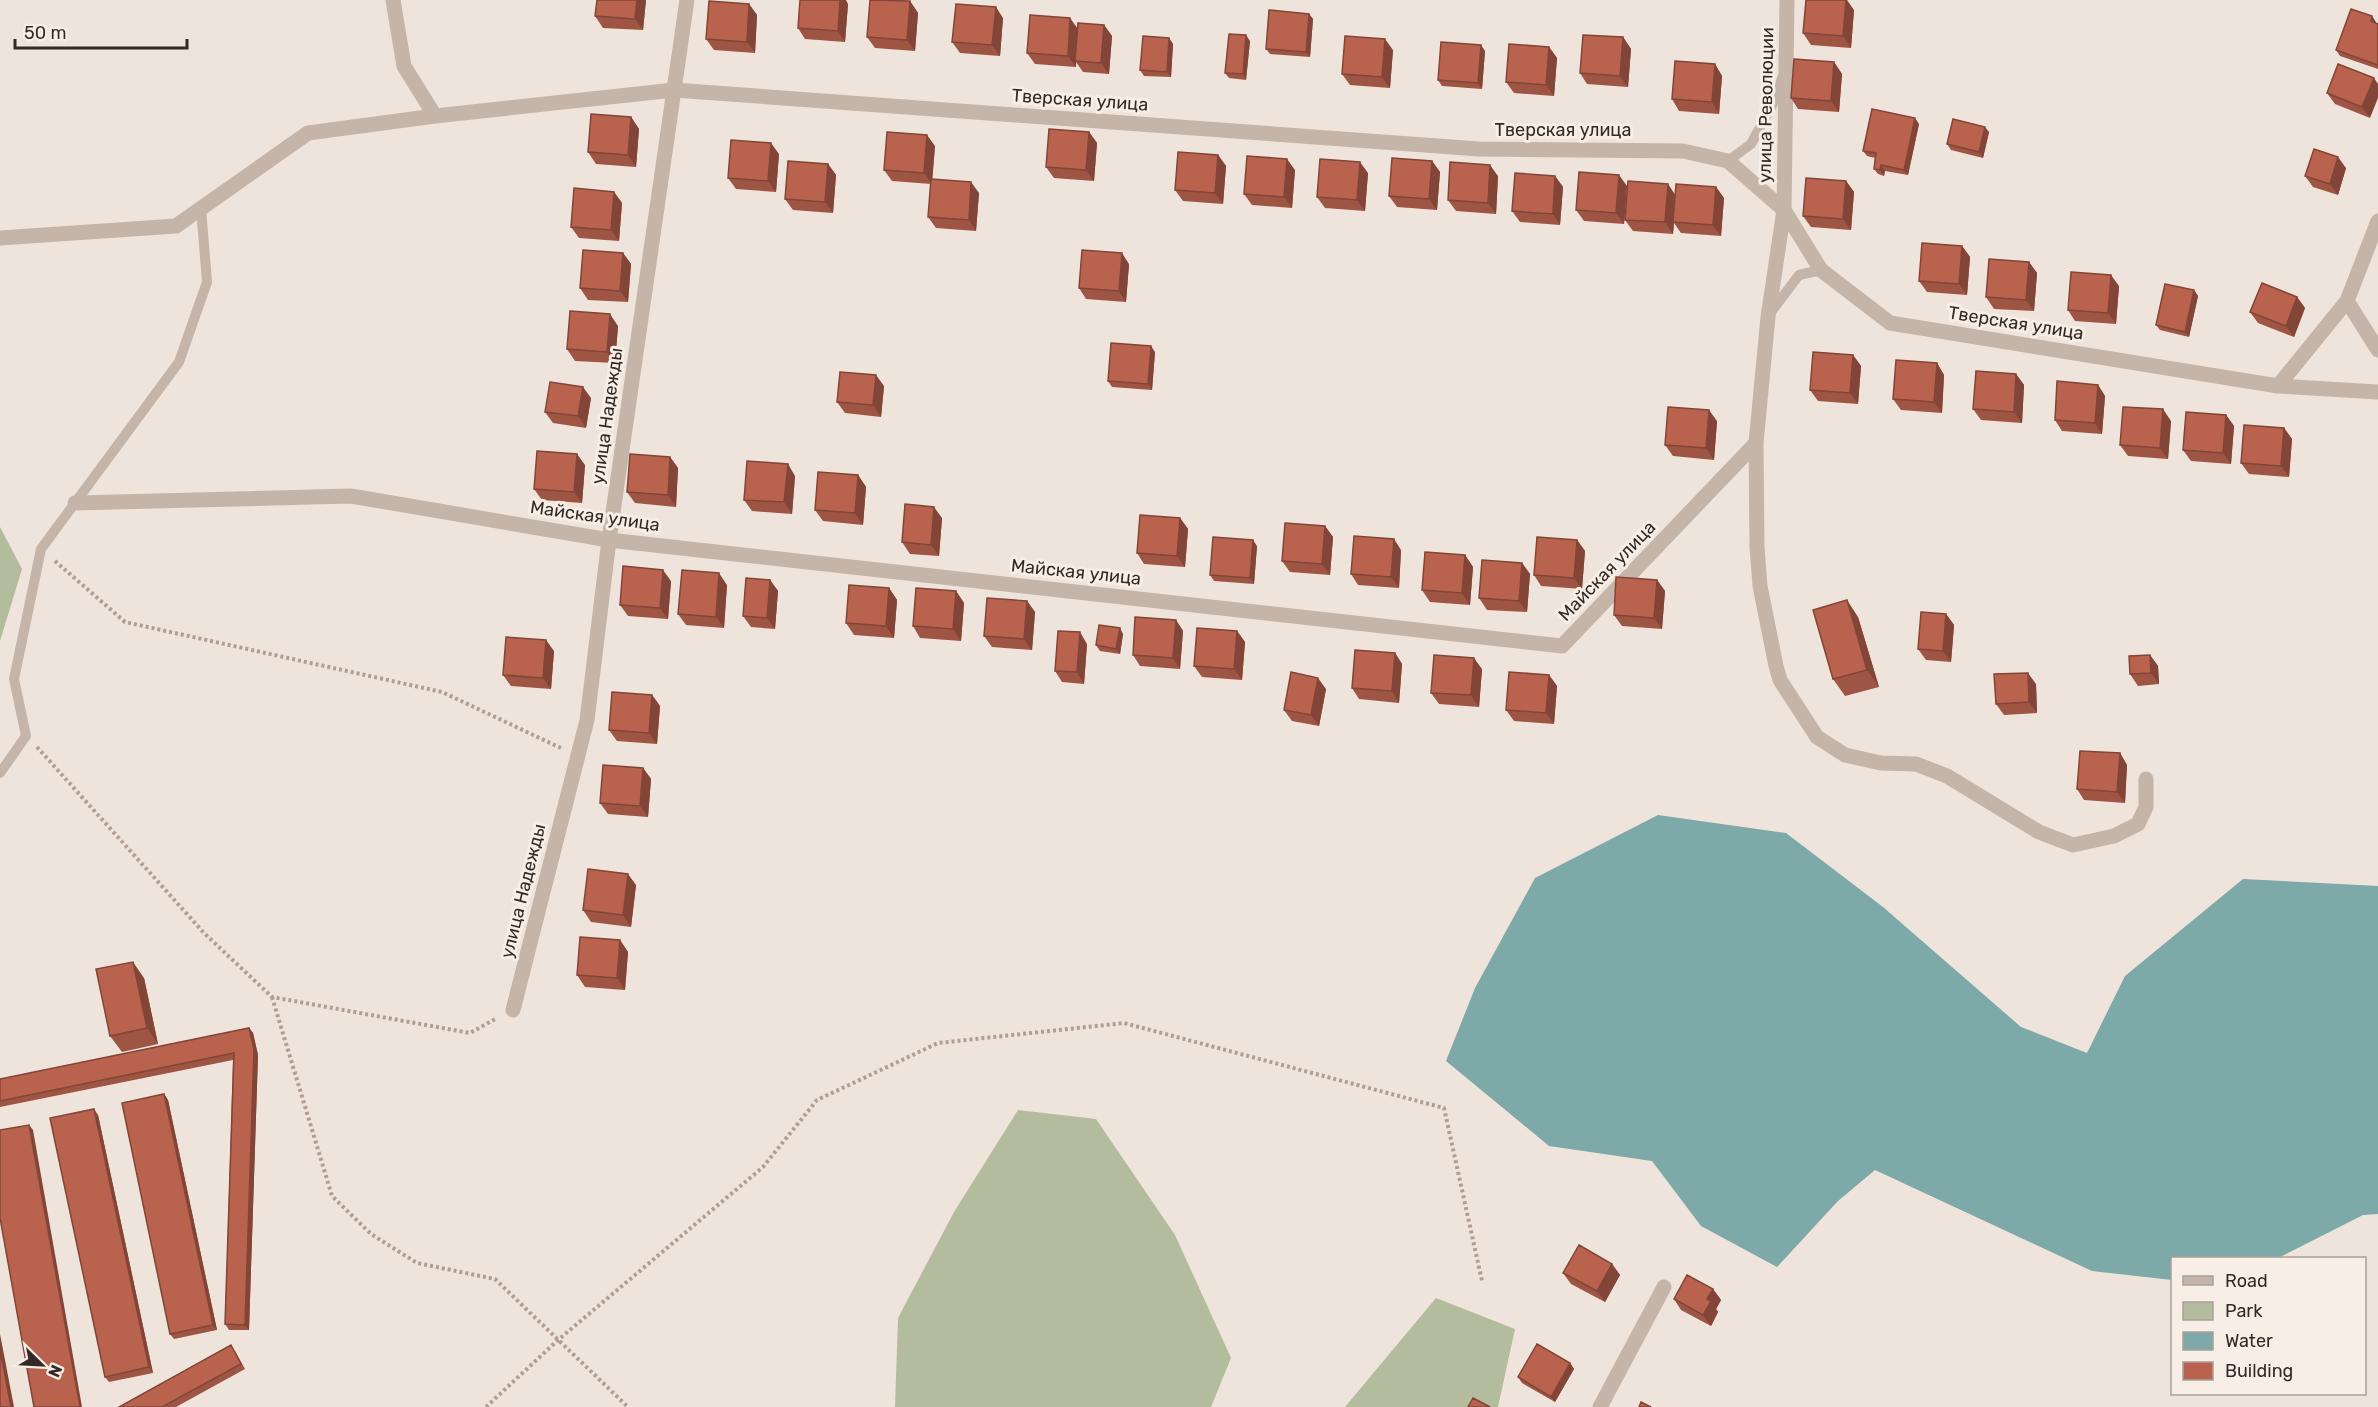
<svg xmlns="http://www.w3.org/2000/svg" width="2378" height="1407" font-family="Rubik,sans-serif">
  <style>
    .green { fill: #b3bc9c }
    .water { fill: #7da9a8 }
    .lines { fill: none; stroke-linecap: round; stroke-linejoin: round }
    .path { stroke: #b19e92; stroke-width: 4; stroke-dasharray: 3 3; stroke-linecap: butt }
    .service { stroke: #c5b4a8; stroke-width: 10 }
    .minor { stroke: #c5b4a8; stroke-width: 15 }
    .wall { fill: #9f5543 }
    .shaded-wall { fill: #824537 }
    .building { fill: #b9634e; stroke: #824537; stroke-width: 1.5 }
    .labels { text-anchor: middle; stroke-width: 6; stroke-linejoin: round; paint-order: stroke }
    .street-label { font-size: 18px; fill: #332a27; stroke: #f7eee6 }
  </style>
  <rect width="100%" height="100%" fill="#efe4db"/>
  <path class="green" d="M0 527 22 569 0 641Z
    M1018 1110 1096 1119 1175 1235 1231 1358 1211 1407H895L898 1318 954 1212Z
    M1436 1298 1515 1329 1498 1407H1345Z"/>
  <path class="water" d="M1658 815 1786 833 1883 907 2021 1027 2087 1053 2125 976 2243 879 2378 886V1214L2363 1215 2278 1258H2172V1280L2092 1271 1875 1170 1838 1201 1777 1267 1701 1226 1652 1161 1549 1146 1446 1061 1475 988 1535 878Z"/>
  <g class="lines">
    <path class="path" d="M55 561 125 622 442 692 563 749
      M37 747 204 933 272 997 470 1033 497 1018
      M272 997 332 1196 371 1234 417 1263 495 1279 628 1407
      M486 1407 558 1340 763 1167 817 1100 938 1043 1124 1023 1444 1108 1482 1281"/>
    <path class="service" d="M1728 161 1751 144 1775 100 1782 78
      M1771 312 1799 275 1821 270
      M0 773 26 736 14 679 41 549 179 362 207 282 201 208"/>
    <path class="minor" d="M393 0 404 66 435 116
      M0 238 176 226 308 133 435 116 674 90 1479 149 1683 151 1728 161 1784 210 1821 270 1890 323 2278 386 2378 392
      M2347 301 2378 350
      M2278 386 2347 301 2378 221
      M1756 443 1757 547 1760 586 1776 666 1780 680 1817 737 1845 755 1881 763 1916 764 1947 776 2039 832 2073 845 2114 836 2138 824 2146 807V779
      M75 503 351 496 609 540 1562 646 1756 443 1768 317 1784 210 1787 0
      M513 1010 587 720 609 540 687 0
      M1600 1407 1664 1287"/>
  </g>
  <path class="wall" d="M646 0 643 30 603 28 595 16Z
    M910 1 918 13 915 51 875 48 867 37Z
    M749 4 757 15 755 53 714 50 706 39Z
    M848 4 845 42 805 39 798 28Z
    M1854 10 1851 48 1811 45 1803 33Z
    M1309 14 1313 19 1310 57 1270 54 1266 49Z
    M1003 18 1000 56 960 53 952 42Z
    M2376 22V23L2378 24V69L2340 56 2336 50Z
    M1104 25 1112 36 1109 74 1083 72 1076 62V67L1035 64 1027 53 1078 28Z
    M1623 37 1631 49 1628 87 1587 84 1580 73Z
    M1169 38 1173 44 1171 77 1144 76 1140 70Z
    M1250 41 1246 80 1229 78 1225 73Z
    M1549 47 1557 58 1554 96 1514 93 1506 82Z
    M1393 50 1390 88 1350 85 1342 74Z
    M1485 51 1482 89 1442 86 1438 80Z
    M1834 62 1842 74 1839 112 1798 109 1791 98Z
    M1715 64 1722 76 1719 114 1679 111 1672 99Z
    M2338 64 2370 118 2335 104 2327 93Z
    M631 117 639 129 636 167 596 164 588 152Z
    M1919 124 1908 175 1885 171 1884 176 1878 174 1874 169 1875 158 1867 156 1863 151Z
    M1089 132 1097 143 1094 181 1054 178 1046 167Z
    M1989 132 1983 158 1951 150 1947 144Z
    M935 146 932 179 979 193 976 231 936 228 928 217 931 184 892 181 884 170Z
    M779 154 776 192 736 189 728 178Z
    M1218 155 1226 166 1223 204 1183 201 1175 190Z
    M1432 161 1440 172 1437 210 1397 207 1389 196Z
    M828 164 836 175 833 213 793 210 785 199Z
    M2346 168 2338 195 2313 187 2305 176Z
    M1295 170 1292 208 1252 205 1244 194Z
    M1368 173 1365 211 1325 208 1317 197Z
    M1498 176 1496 214 1456 211 1448 200Z
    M1555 176 1563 187 1560 225 1520 222 1512 211Z
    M1846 181 1854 192 1851 230 1811 227 1803 216Z
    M1627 186 1624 224 1584 221 1576 210Z
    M1716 187 1724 198 1721 236 1681 233 1674 223 1673 234 1633 231 1625 220 1675 194Z
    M614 192 622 203 619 241 579 238 571 227Z
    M1962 246 1970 257 1967 295 1927 292 1919 281Z
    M623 253 631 264 628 302 588 300 580 288Z
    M2029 262 2037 273 2034 311 1994 309 1986 297Z
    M1129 264 1126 302 1086 299 1079 288Z
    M2119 286 2116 324 2075 321 2068 310Z
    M2194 290 2198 296 2189 337 2160 330 2156 325Z
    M2297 297 2305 308 2294 337 2258 323 2250 312Z
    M618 326 615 363 575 361 567 349Z
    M1155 352 1152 390 1112 387 1108 381Z
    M1853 355 1861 366 1858 404 1818 401 1810 390Z
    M1937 363 1944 375 1942 413 1901 410 1893 399Z
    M2016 374 2024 385 2022 423 1981 420 1973 409Z
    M2098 385 2105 396 2102 434 2062 431 2055 420Z
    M884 386 881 417 845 413 837 402Z
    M591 398 586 428 553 423 545 412Z
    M2226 415 2234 426 2231 464 2191 461 2183 450Z
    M1717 421 1714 460 1673 456 1665 445Z
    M2171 421 2168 459 2128 456 2120 445Z
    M2284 428 2292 439 2289 477 2249 474 2241 463Z
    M670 457 678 468 676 507 635 503 627 492Z
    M585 465 582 503 542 500 534 489Z
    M858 475 866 487 863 525 823 521 815 510Z
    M795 476 792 514 752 511 744 500Z
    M942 518 939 556 910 554 902 542Z
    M1180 518 1188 529 1185 567 1144 564 1137 553Z
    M1325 526 1333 537 1330 575 1290 572 1282 561Z
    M1577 540 1585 551 1582 589 1541 586 1534 575Z
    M1257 546 1254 584 1214 581 1210 575Z
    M1401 550 1399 588 1358 585 1351 574Z
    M1465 555 1473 567 1470 605 1430 602 1422 590Z
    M1522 563 1530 574 1527 612 1487 610 1479 598Z
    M770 580 778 591 775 629 751 627 743 616Z
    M1657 580 1665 591 1662 629 1622 626 1614 615Z
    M671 581 668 619 628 616 620 605Z
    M727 585 724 628 686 625 678 614Z
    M889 588 897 600 894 638 854 635 846 623Z
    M956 591 964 603 961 641 920 638 913 626Z
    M1027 601 1035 612 1032 650 992 647 984 636Z
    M1946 614 1954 625 1951 662 1926 660 1918 649Z
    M1858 617 1879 687 1845 696 1833 679Z
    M1176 620 1183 631 1180 669 1140 666 1133 655Z
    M1237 631 1245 642 1242 680 1202 677 1194 666Z
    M1123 634 1120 654 1100 651 1096 645Z
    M1087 644 1084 684 1062 682 1055 671Z
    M554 651 551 689 511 686 503 675Z
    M1395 653 1402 664 1399 703 1359 699 1352 688Z
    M2150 655 2158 666 2159 684 2138 686 2130 674Z
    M1482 669 1479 707 1439 704 1431 693Z
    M1549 675 1557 686 1554 724 1514 721 1506 710Z
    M2036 684 2037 713 2004 715 1996 704Z
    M1326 689 1319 726 1292 721 1284 710Z
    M652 695 660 706 657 744 617 741 609 730Z
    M2120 753 2127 765 2125 803 2084 800 2077 789Z
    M643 768 651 779 648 817 608 814 600 803Z
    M636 885 631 927 591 922 583 910Z
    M620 940 628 952 625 990 585 987 577 975Z
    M144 978 158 1044 122 1052 110 1036Z
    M249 1028 253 1033 258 1055 249 1330H229L225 1324 233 1060 0 1107V1079Z
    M164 1094 168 1100 217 1330 174 1339 170 1334Z
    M98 1115 153 1373 109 1382 105 1377Z
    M1612 1264 1620 1275 1605 1302 1571 1284 1563 1273Z
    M1713 1289 1721 1300 1716 1309 1718 1312 1711 1326 1681 1310 1674 1299Z
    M235 1351 245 1369 176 1407H119Z
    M1570 1363 1574 1369 1555 1402 1522 1383 1518 1377Z"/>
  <path class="shaded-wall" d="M637 0H646L643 30 635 19Z
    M840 0H846L848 4 845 42 838 31Z
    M1846 0H1847L1854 10 1851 48 1843 36Z
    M910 1 918 13 915 51 907 40Z
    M749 4 757 15 755 53 747 42Z
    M996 7 1003 18 1000 56 992 45Z
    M1309 14 1313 19 1310 57 1306 52Z
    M2372 16 2376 22 2375 27 2371 21Z
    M1070 18 1078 29 1076 67 1068 56Z
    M1104 25 1112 36 1109 74 1101 63Z
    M1246 35 1250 41 1246 80 1243 74Z
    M1623 37 1631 49 1628 87 1620 76Z
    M1169 38 1173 44 1171 77 1167 72Z
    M1385 39 1393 50 1390 88 1382 77Z
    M1481 45 1485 51 1482 89 1478 83Z
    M1549 47 1557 58 1554 96 1546 85Z
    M1834 62 1842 74 1839 112 1831 101Z
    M1715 64 1722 76 1719 114 1712 102Z
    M2374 78 2378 84V98L2370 118 2362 107Z
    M631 117 639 129 636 167 628 155Z
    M1915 118 1919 124 1908 175 1904 170Z
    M1985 127 1989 132 1983 158 1979 152Z
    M1089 132 1097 143 1094 181 1086 170Z
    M927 135 935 146 932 184 924 173Z
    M771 143 779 154 776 192 768 181Z
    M1218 155 1226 166 1223 204 1215 193Z
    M2338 157 2346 168 2338 195 2330 184Z
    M1287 159 1295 170 1292 208 1284 197Z
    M1432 161 1440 172 1437 210 1429 199Z
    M1360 162 1368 173 1365 211 1357 200Z
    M828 164 836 175 833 213 825 202Z
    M1490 165 1498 176 1496 214 1488 203Z
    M1881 165 1885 171 1884 176 1880 170Z
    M1619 175 1627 186 1624 224 1616 213Z
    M1555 176 1563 187 1560 225 1553 214Z
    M1846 181 1854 192 1851 230 1843 219Z
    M971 182 979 193 976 231 969 220Z
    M1668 184 1676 196 1673 234 1665 222Z
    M1716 187 1724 198 1721 236 1713 225Z
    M614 192 622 203 619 241 611 230Z
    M1962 246 1970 257 1967 295 1959 284Z
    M623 253 631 264 628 302 620 291Z
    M1122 253 1129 264 1126 302 1119 291Z
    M2029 262 2037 273 2034 311 2026 300Z
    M2111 275 2119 286 2116 324 2108 313Z
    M2194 290 2198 296 2189 337 2185 332Z
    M2297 297 2305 308 2294 337 2286 326Z
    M610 314 618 326 615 363 607 352Z
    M1151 346 1155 352 1152 390 1148 384Z
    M1853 355 1861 366 1858 404 1850 393Z
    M1937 363 1944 375 1942 413 1934 402Z
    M2016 374 2024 385 2022 423 2014 412Z
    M876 375 884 386 881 417 873 405Z
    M2098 385 2105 396 2102 434 2095 423Z
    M583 387 591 398 586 428 578 416Z
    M2163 409 2171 421 2168 459 2160 448Z
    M1709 410 1717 421 1714 460 1706 448Z
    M2226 415 2234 426 2231 464 2223 453Z
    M2284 428 2292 439 2289 477 2281 466Z
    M577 454 585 465 582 503 574 492Z
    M670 457 678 468 676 507 668 495Z
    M788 464 795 476 792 514 784 502Z
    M858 475 866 487 863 525 855 513Z
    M934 507 942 518 939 556 931 545Z
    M1180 518 1188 529 1185 567 1177 556Z
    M1325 526 1333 537 1330 575 1322 564Z
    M1394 539 1401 550 1399 588 1391 577Z
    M1253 540 1257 546 1254 584 1250 578Z
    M1577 540 1585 551 1582 589 1574 578Z
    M1465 555 1473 567 1470 605 1462 593Z
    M1522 563 1530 574 1527 612 1519 601Z
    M663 570 671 581 668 619 660 608Z
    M719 573 727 585 724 628 716 617Z
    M770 580 778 591 775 629 767 618Z
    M1657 580 1665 591 1662 629 1654 618Z
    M889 588 897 600 894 638 886 626Z
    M956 591 964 603 961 641 953 629Z
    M1847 600 1858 617 1879 687 1867 670Z
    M1027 601 1035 612 1032 650 1024 639Z
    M1946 614 1954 625 1951 662 1943 651Z
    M1176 620 1183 631 1180 669 1173 658Z
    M1120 628 1123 634 1120 654 1116 649Z
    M1237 631 1245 642 1242 680 1234 669Z
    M1080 632 1087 644 1084 684 1077 672Z
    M546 640 554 651 551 689 543 678Z
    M1395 653 1402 664 1399 703 1392 691Z
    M2150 655 2158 666 2159 684 2151 673Z
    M1474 658 1482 669 1479 707 1471 695Z
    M2028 673 2036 684 2037 713 2029 702Z
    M1549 675 1557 686 1554 724 1546 713Z
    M1318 678 1326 689 1319 726 1311 715Z
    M652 695 660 706 657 744 649 733Z
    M2120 753 2127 765 2125 803 2117 792Z
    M643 768 651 779 648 817 640 806Z
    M628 874 636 885 631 927 623 915Z
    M620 940 628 952 625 990 617 978Z
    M133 962 144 978 158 1044 147 1028Z
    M249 1028 253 1033 258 1055 249 1330 245 1325Z
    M164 1094 168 1100 217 1330 213 1325Z
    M94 1109 98 1115 153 1373 149 1367Z
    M29 1125 33 1130 82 1407H80Z
    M1612 1264 1620 1275 1605 1302 1597 1291Z
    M1713 1289 1721 1300 1716 1309 1718 1312 1711 1326 1703 1315 1707 1299Z
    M0 1334 14 1407H11L0 1349Z
    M1570 1363 1574 1369 1555 1402 1551 1397Z"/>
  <path class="building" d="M597 0H637L635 19 595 16Z
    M800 0H840L838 31 798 28Z
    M870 0 910 1 907 40 867 37Z
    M1806 0H1846L1843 36 1803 33Z
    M709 1 749 4 747 42 706 39Z
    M956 4 996 7 992 45 952 42Z
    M2351 9 2372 16 2371 21 2378 24V65L2336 50Z
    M1269 10 1309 14 1306 52 1266 49Z
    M1030 15 1070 18 1068 56 1027 53Z
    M1078 23 1104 25 1101 63 1075 61Z
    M1229 34 1246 35 1243 74 1225 73Z
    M1583 35 1623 37 1620 76 1580 73Z
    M1143 36 1169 38 1167 72 1140 70Z
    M1345 36 1385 39 1382 77 1342 74Z
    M1441 42 1481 45 1478 83 1438 80Z
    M1509 44 1549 47 1546 85 1506 82Z
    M1794 59 1834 62 1831 101 1791 98Z
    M1675 61 1715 64 1712 102 1672 99Z
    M2338 64 2374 78 2362 107 2327 93Z
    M1872 109 1915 118 1904 170 1881 165 1880 170 1874 169 1876 153 1863 151Z
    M591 114 631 117 628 155 588 152Z
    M1953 119 1985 127 1979 152 1947 144Z
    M1049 129 1089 132 1086 170 1046 167Z
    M887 132 927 135 924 173 884 170Z
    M731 140 771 143 768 181 728 178Z
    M2314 149 2338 157 2330 184 2305 176Z
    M1178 152 1218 155 1215 193 1175 190Z
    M1247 156 1287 159 1284 197 1244 194Z
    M1392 158 1432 161 1429 199 1389 196Z
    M1320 159 1360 162 1357 200 1317 197Z
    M788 161 828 164 825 202 785 199Z
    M1450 162 1490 165 1488 203 1448 200Z
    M1579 172 1619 175 1616 213 1576 210Z
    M1515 173 1555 176 1553 214 1512 211Z
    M1806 178 1846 181 1843 219 1803 216Z
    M931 179 971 182 969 220 928 217Z
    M1628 181 1668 184 1665 222 1625 220Z
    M1676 184 1716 187 1713 225 1673 222Z
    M574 188 614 192 611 230 571 227Z
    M1922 243 1962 246 1959 284 1919 281Z
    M583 250 623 253 620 291 580 288Z
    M1082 250 1122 253 1119 291 1079 288Z
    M1989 259 2029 262 2026 300 1986 297Z
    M2071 272 2111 275 2108 313 2068 310Z
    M2262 283 2297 297 2286 326 2250 312Z
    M2165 284 2194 290 2185 332 2156 325Z
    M570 311 610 314 607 352 567 349Z
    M1111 343 1151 346 1148 384 1108 381Z
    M1813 352 1853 355 1850 393 1810 390Z
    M1896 360 1937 363 1934 402 1893 399Z
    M1976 371 2016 374 2014 412 1973 409Z
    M840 372 876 375 873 405 837 402Z
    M2057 381 2098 385 2095 423 2055 420Z
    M550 382 583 387 578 416 545 412Z
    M1668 407 1709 410 1706 448 1665 445Z
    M2123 407 2163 409 2160 448 2120 445Z
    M2186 412 2226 415 2223 453 2183 450Z
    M2244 425 2284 428 2281 466 2241 463Z
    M537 451 577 454 574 492 534 489Z
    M630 454 670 457 668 495 627 492Z
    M747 461 788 464 784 502 744 500Z
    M818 472 858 475 855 513 815 510Z
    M905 504 934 507 931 545 902 542Z
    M1140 515 1180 518 1177 556 1137 553Z
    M1285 523 1325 526 1322 564 1282 561Z
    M1354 536 1394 539 1391 577 1351 574Z
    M1213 537 1253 540 1250 578 1210 575Z
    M1537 537 1577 540 1574 578 1534 575Z
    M1425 552 1465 555 1462 593 1422 590Z
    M1482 560 1522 563 1519 601 1479 598Z
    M623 566 663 570 660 608 620 605Z
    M682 570 719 573 716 617 678 614Z
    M1616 577 1657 580 1654 618 1614 615Z
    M746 578 770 580 767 618 743 616Z
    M849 585 889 588 886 626 846 623Z
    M916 588 956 591 953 629 913 626Z
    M987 598 1027 601 1024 639 984 636Z
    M1847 600 1867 670 1833 679 1813 610Z
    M1921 612 1946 614 1943 651 1918 649Z
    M1135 617 1176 620 1173 658 1133 655Z
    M1099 625 1120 628 1116 649 1096 645Z
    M1197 628 1237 631 1234 669 1194 666Z
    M1058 631 1080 632 1077 672 1055 671Z
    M506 637 546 640 543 678 503 675Z
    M1355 650 1395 653 1392 691 1352 688Z
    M1434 655 1474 658 1471 695 1431 693Z
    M2150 655 2151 673 2130 674 2129 656Z
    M1291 672 1318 678 1311 715 1284 710Z
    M1509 672 1549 675 1546 713 1506 710Z
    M2028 673 2029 702 1996 704 1994 674Z
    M612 692 652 695 649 733 609 730Z
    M2080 751 2120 753 2117 792 2077 789Z
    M603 765 643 768 640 806 600 803Z
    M588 869 628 874 623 915 583 910Z
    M580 937 620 940 617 978 577 975Z
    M133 962 147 1028 110 1036 96 969Z
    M249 1028 254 1049 245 1325 225 1324 234 1053 0 1101V1079Z
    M164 1094 213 1325 170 1334 122 1103Z
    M94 1109 149 1367 105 1377 50 1118Z
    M29 1125 80 1407H34L0 1218V1130Z
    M1579 1245 1612 1264 1597 1291 1563 1273Z
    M1687 1275 1713 1289 1707 1299 1711 1301 1703 1315 1674 1299Z
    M1537 1344 1570 1363 1551 1397 1518 1377Z
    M231 1345 241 1364 162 1407H119Z
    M0 1349 11 1407H0Z
    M1473 1398 1490 1407H1468Z
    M1641 1402 1651 1407H1639Z"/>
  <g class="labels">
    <g class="street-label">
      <text transform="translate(1080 100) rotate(4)" y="6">Тверская улица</text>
      <text transform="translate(1766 105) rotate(-89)" y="6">улица Революции</text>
      <text x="1563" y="136">Тверская улица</text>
      <text transform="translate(2016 323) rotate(9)" y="6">Тверская улица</text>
      <text transform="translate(607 416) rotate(-82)" y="6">улица Надежды</text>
      <text transform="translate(595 516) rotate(8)" y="6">Майская улица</text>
      <text transform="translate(1607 571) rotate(-46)" y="6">Майская улица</text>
      <text transform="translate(1076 572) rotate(6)" y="6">Майская улица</text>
      <text transform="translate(523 891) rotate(-76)" y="6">улица Надежды</text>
    </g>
  </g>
  <rect x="2171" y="1257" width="195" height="138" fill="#f7eee6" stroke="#a9a09a" stroke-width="1.5"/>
  <rect x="2183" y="1276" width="30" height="9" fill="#c5b4a8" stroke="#a9a09a" stroke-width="1.5"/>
  <text x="2225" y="1287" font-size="18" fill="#332a27">Road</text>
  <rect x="2183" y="1302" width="30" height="18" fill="#b3bc9c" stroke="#a9a09a" stroke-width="1.5"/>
  <text x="2225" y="1317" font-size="18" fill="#332a27">Park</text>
  <rect x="2183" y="1332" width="30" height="18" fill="#7da9a8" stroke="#a9a09a" stroke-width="1.5"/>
  <text x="2225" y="1347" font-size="18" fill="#332a27">Water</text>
  <rect x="2183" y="1362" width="30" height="18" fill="#b9634e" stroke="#a9a09a" stroke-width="1.5"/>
  <text x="2225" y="1377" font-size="18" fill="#332a27">Building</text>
  <g transform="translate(42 1365) rotate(114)" stroke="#f7eee6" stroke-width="4.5" paint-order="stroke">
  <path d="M0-4.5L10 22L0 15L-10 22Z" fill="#332a27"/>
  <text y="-9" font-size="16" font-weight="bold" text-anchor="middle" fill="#332a27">N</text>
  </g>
  <path d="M15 39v9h172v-9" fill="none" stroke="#332a27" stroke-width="3"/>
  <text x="24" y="39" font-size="18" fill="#332a27" stroke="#f7eee6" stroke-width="4.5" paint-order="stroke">50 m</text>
</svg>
